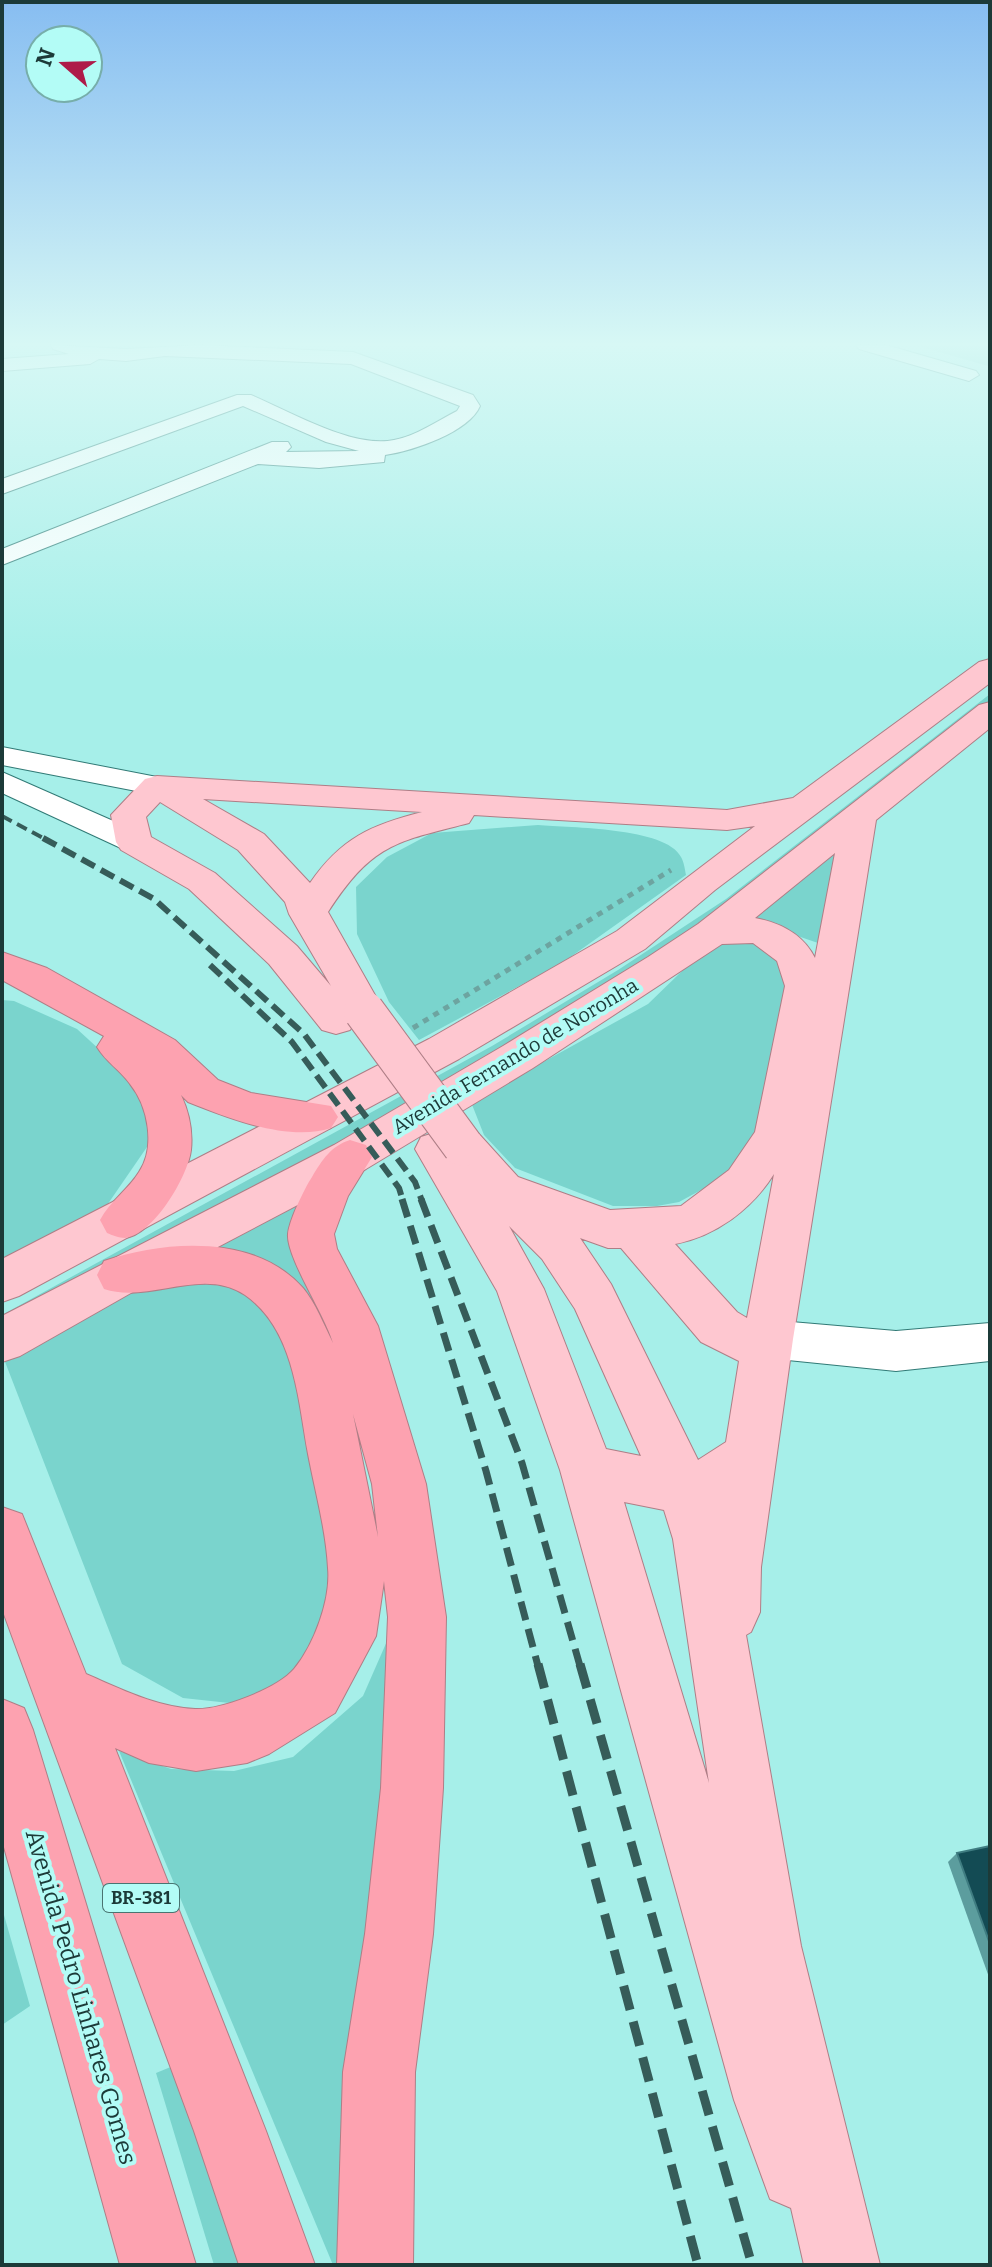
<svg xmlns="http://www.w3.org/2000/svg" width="992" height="2267" font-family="Bitter,serif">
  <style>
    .green { fill: #7ad4cd }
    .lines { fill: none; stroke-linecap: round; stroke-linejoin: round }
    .minor-casing { stroke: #317a76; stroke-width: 2 }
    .major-casing { stroke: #ae7e86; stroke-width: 2 }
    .highway-casing { stroke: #ae7e86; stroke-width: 2 }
    .path { stroke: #6da4a0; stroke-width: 5; stroke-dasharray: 6 6; stroke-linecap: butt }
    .minor { fill: #fff; fill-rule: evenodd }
    .major { fill: #fec7d0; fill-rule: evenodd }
    .highway { fill: #fda2b0; fill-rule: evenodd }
    .rail-far3 { stroke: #365c59; stroke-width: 4; stroke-dasharray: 11 6; stroke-linecap: butt }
    .rail-far2 { stroke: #365c59; stroke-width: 6; stroke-dasharray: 15 7; stroke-linecap: butt }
    .rail-far1 { stroke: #365c59; stroke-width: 7; stroke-dasharray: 19 9; stroke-linecap: butt }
    .rail { stroke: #365c59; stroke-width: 9; stroke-dasharray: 25 12; stroke-linecap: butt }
    .major-bridge-casing { stroke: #ae7e86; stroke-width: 42; stroke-linecap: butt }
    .major-bridge { stroke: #fec7d0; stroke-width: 40 }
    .wall { fill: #5c9d9e }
    .building { fill: #134b54; stroke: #3f7c81; stroke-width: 2 }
    .labels { text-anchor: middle; stroke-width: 8; stroke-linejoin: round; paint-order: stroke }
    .shield { fill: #b3fcf6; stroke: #497471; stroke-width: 2 }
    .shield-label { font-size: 18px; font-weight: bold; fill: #1c3a38 }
    .street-label { font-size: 20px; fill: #1c3a38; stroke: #b3fcf6 }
    .near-street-label { font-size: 24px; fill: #1c3a38; stroke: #b3fcf6 }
  </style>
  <rect width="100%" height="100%" fill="#a6efe9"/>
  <path class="green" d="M915 345H990V365L988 366Z
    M990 694V705L684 942 491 1058 2 1329V1315L492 1046 618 970 726 899Z
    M538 825C570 828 666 827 681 857 684 862 685 870 686 875L562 963 419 1040 389 1002 357 934 356 887 387 857 432 833Z
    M839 840 818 943 737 915Z
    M750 939 782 956 786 986 760 1132 736 1171 679 1202 657 1206H613L515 1168 484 1135 471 1102 648 1004 711 943Z
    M2 1000 14 1001 77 1029 147 1093 152 1119 147 1147 103 1211 2 1266Z
    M304 1195 297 1224 299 1241 330 1308 359 1388 384 1489 395 1552 401 1628 381 1891 349 2103 357 2265H333L119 1751 171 1769 234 1771 293 1757 363 1696 391 1632 385 1542 367 1452 331 1335 296 1288 242 1259 203 1253Z
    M139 1274 256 1289 307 1368 335 1539 333 1636 308 1675 248 1705 183 1698 122 1664 2 1354Z
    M2 1908 30 2006 2 2025Z
    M178 2064 247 2265H214L156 2073Z"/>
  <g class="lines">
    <defs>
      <path id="minor" d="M51 345 126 349 201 345 353 352 473 395 480 406C469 432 413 451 385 455L384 462 319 468 258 464 2 565V549L272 442H288L291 447 286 452 359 451 326 442 243 406 2 494V479L237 395H251C289 411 353 449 394 440 416 436 437 421 457 411L460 406 351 364 165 356 126 361 99 359 90 364 2 371V359L69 354 53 349Z
        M856 345H886L976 371 979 375 969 381 859 349Z
        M2 747 157 777 168 779 172 786 168 793 157 795 2 765Z
        M2 772 145 835 150 842 145 849 134 852 123 849 2 793Z
        M768 1320 896 1331 990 1323V1361L896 1371 768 1358 752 1353 745 1339 752 1325Z"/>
      <path id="major" d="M990 659V683L715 890 645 949 459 1059 19 1296 2 1302V1259L429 1039 617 931 755 826 727 830 474 815 469 823C395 842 372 844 328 912L384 1011 378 1021 364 1025 355 1022 350 1030 336 1034 322 1030 269 964 189 889 121 850 116 842 111 815 145 779 157 776 727 810 793 798 979 662ZM203 799 422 812C371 825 341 838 310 883L264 834ZM160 802 238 850 285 902 289 914 331 986 297 946 215 873 151 837 146 817Z
        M990 702V728L876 820 793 1339 761 1567 760 1612 751 1632 746 1635 801 1946 880 2265H804L791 2208 770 2199 734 2100 560 1470 497 1291 415 1149 421 1137 437 1132 447 1135 463 1129 479 1134 518 1177 610 1210 681 1206 729 1170 755 1132 785 986 777 961 753 943 722 944 533 1068 366 1169 138 1289 20 1356 2 1362V1316L334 1145 503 1046 648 957 698 924 979 705ZM835 853 815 958C803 934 781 923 755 918ZM774 1174 747 1318 737 1312 675 1244C716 1236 752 1209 774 1174ZM509 1226 542 1259 575 1309 641 1456 606 1449 544 1289ZM580 1238 608 1248H621L701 1342 739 1361 726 1442 698 1460 611 1284ZM624 1502 664 1510 673 1539 709 1783Z"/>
      <path id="highway" d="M2 952 47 968 175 1040 218 1080 251 1093 331 1106 338 1117 331 1128C288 1142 228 1118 188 1102L181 1095C189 1112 193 1131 191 1150 188 1177 153 1235 125 1238 119 1238 112 1235 107 1233L100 1220C110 1201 128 1190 139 1172 156 1147 148 1106 130 1084 120 1070 106 1062 97 1047L104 1036 2 980Z
        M350 1140 366 1145 372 1157 348 1196 334 1234 337 1249 378 1326 426 1484 446 1617 443 1788 433 1934 415 2072 413 2265H337L343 2072 365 1934 381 1788 388 1617 384 1581 376 1636 335 1713 269 1754 247 1763 196 1771 149 1763 115 1748 266 2131 315 2265H239L194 2131 2 1609V1507L22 1514 86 1674C121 1689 156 1707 195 1709 221 1710 277 1689 294 1669 314 1645 331 1599 328 1568 326 1530 315 1491 308 1454 298 1401 295 1330 245 1295 202 1266 149 1304 104 1289L97 1275 104 1261C166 1240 255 1234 303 1288 315 1302 324 1325 333 1343 325 1315 286 1257 288 1234 289 1221 304 1189 312 1177 322 1160 331 1146 350 1140ZM353 1414 372 1484 378 1537Z
        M2 1699 24 1708 33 1730 196 2265H120L2 1840Z"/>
    </defs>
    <use href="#minor" class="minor-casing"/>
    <use href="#major" class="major-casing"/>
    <use href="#highway" class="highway-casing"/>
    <path class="path" d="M413 1028 671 870"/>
    <use href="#minor" class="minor"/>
    <use href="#major" class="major"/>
    <use href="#highway" class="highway"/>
    <path class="rail-far3" d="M2 816 47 840"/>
    <path class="rail-far2" d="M43 838 154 899 304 1034 415 1182 422 1201
      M210 965 292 1042 399 1188 403 1201"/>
    <path class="rail-far1" d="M402 1199 486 1471 538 1666
      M421 1199 522 1463 580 1666"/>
    <path class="rail" d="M538 1664 698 2265
      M580 1664 752 2265"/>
    <defs>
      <path id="major-bridge" d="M364 1011 463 1146"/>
    </defs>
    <use href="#major-bridge" class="major-bridge-casing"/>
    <use href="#major-bridge" class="major-bridge"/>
  </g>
  <path class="wall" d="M990 1846V1980L948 1862 957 1853Z"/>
  <path class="building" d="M990 1846V1944L957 1853Z"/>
  <linearGradient id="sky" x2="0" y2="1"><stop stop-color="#87bdf1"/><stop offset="0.52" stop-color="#d7f8f5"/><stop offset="1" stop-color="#d7f8f5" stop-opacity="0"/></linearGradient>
  <rect width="992" height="662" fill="url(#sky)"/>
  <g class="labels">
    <rect class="shield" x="103" y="1884" width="76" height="28" rx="6"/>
    <g class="shield-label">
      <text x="141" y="1904">BR-381</text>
    </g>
    <g class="street-label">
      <text transform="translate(515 1056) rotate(-31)" y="7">Avenida Fernando de Noronha</text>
    </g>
    <g class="near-street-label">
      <text transform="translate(81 1997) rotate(74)" y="8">Avenida Pedro Linhares Gomes</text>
    </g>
  </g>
  <rect width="992" height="2267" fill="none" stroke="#1c3a38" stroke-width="8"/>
  <g transform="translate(64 64) rotate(290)"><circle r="38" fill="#b3fcf6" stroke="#77aeaa" stroke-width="2"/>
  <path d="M0-6L14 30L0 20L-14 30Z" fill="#ae1b49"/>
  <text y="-12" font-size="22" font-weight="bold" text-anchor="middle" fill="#1c3a38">N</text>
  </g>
</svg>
